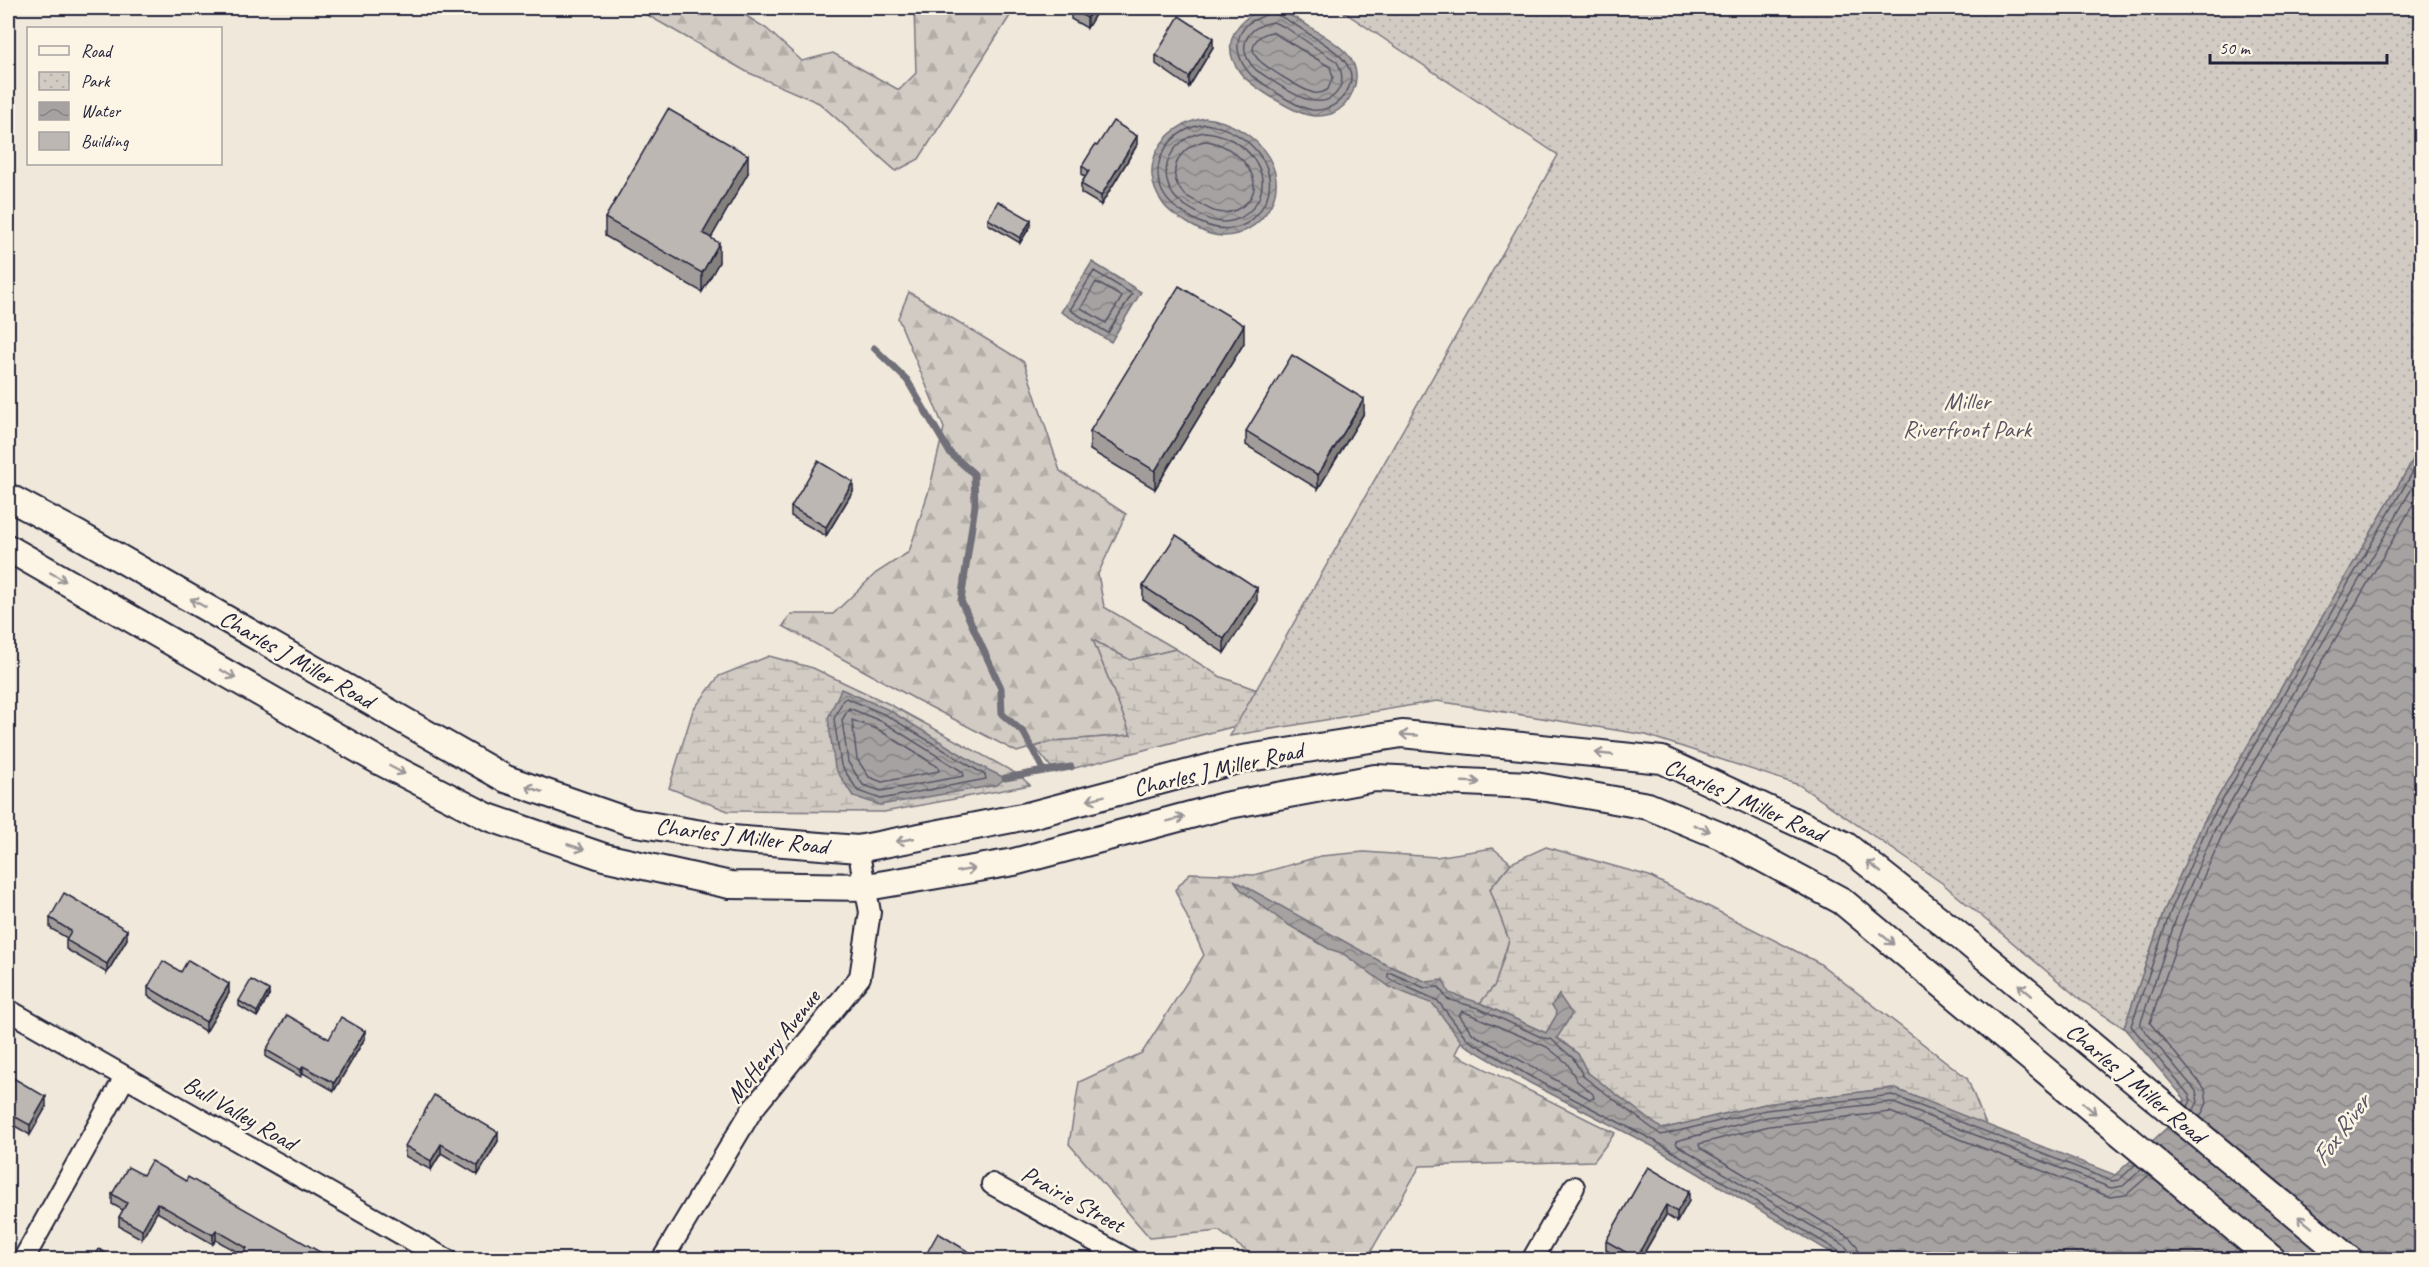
<svg xmlns="http://www.w3.org/2000/svg" width="2429" height="1267" font-family="Caveat,sans-serif">
  <style>
    .forest { fill: url(#forest-firs); stroke: #7a767f; stroke-width: 1.5 }
    .wetland { fill: url(#wetland-marsh); stroke: #7a767f; stroke-width: 1.5 }
    .park { fill: url(#park-dots); stroke: #7a767f; stroke-width: 1.5 }
    .water { fill: url(#water-waves); stroke: #716f79; stroke-width: 1.5 }
    .lines { fill: none; stroke-linecap: round; stroke-linejoin: round }
    .shore { stroke: #575564; stroke-width: 1.5 }
    .stream { stroke: #716f79; stroke-width: 7 }
    .minor-casing { stroke: #22223b; stroke-width: 24 }
    .tertiary-casing { stroke: #22223b; stroke-width: 30 }
    .minor { stroke: #fcf5e5; stroke-width: 20 }
    .tertiary { stroke: #fcf5e5; stroke-width: 26 }
    .wall { fill: #a29d9a; stroke: #22223b; stroke-width: 1.5 }
    .shaded-wall { fill: #84807d; stroke: #22223b; stroke-width: 1.5 }
    .building { fill: #bcb7b3; stroke: #22223b; stroke-width: 1.5 }
    .oneway { stroke: #9a9698 }
    .labels { text-anchor: middle; stroke-width: 5; stroke-linejoin: round; paint-order: stroke }
    .park-label { font-size: 24px; fill: #575564; stroke: #fcf5e5 }
    .street-label { font-size: 24px; fill: #22223b; stroke: #fcf5e5 }
    .water-label { font-size: 26px; font-style: italic; fill: #575564; stroke: #fcf5e5 }
  </style>
  <defs>
    <pattern id="forest-firs" width="22" height="20" patternUnits="userSpaceOnUse" patternTransform="scale(1.5)"><rect width="22" height="20" fill="#d1cbc3"/><path d="M5 1l3.5 6h-7zM16 11l3.5 6h-7z" fill="#b3aea8"/></pattern>
    <pattern id="wetland-marsh" width="20" height="14" patternUnits="userSpaceOnUse" patternTransform="scale(1.5)"><rect width="20" height="14" fill="#d1cbc3"/><path d="M1 5h8M5 5V1M11 12h8M15 12V8" fill="none" stroke="#b3aea8"/></pattern>
    <pattern id="park-dots" width="8" height="8" patternUnits="userSpaceOnUse" patternTransform="scale(1.5)"><rect width="8" height="8" fill="#d1cbc3"/><path d="M2 2h.1M6 6h.1" fill="none" stroke="#b3aea8" stroke-width="1.8" stroke-linecap="round"/></pattern>
    <pattern id="water-waves" width="16" height="10" patternUnits="userSpaceOnUse" patternTransform="scale(1.5)"><rect width="16" height="10" fill="#a6a2a2"/><path d="M0 5q4-4 8 0t8 0" fill="none" stroke="#878485"/></pattern>
  </defs>
  <rect width="100%" height="100%" fill="#efe8db"/>
  <filter id="ink" filterUnits="userSpaceOnUse"><feTurbulence type="fractalNoise" baseFrequency=".0167" numOctaves="2"/><feDisplacementMap in="SourceGraphic" scale="12" xChannelSelector="R" yChannelSelector="G"/><feConvolveMatrix kernelMatrix="1 2 1 2 8 2 1 2 1" color-interpolation-filters="sRGB"/></filter>
  <g filter="url(#ink)">
    <path class="forest" d="M635 8H734L767 29 802 61 833 53 899 90 916 73 914 8H1015L919 159 896 171 819 103 747 72Z
      M909 292 1024 362 1060 471 1126 514 1098 574 1104 607 1176 649 1130 660 1093 640 1131 735 1054 741 1017 752 915 699 783 626 791 614H833L876 573 909 552 930 487 944 428 898 318Z
      M1493 848 1511 863 1490 889 1509 940 1495 985 1480 1003 1455 1054 1615 1133 1594 1161 1420 1166 1366 1260 1257 1259 1219 1231 1150 1238 1069 1144 1079 1082 1142 1053 1204 955 1175 890 1190 873 1254 875 1321 856 1364 852 1436 857Z"/>
    <path class="wetland" d="M1093 640 1130 660 1176 649 1221 677 1280 698 1289 712 1056 773 1035 747 1054 741 1131 735Z
      M769 656 813 668 889 704 1019 775 1030 785 884 812 728 811 669 788 693 710 719 676Z
      M1546 847 1649 876 1819 963 1967 1078 1986 1125 1893 1088 1765 1104 1662 1129 1587 1072 1578 1054 1557 1037 1559 995 1552 1005 1558 1014 1546 1033 1480 1003 1495 985 1509 940 1490 889 1511 863Z"/>
    <path class="park" d="M1338 8H2421V433L2413 460 2203 823 2164 911 2124 1028 2082 1001 1942 883 1799 785 1646 735 1437 701 1230 736 1558 155Z"/>
    <path class="water" d="M1267 9C1285 11 1298 19 1313 29 1336 43 1366 59 1353 91 1349 101 1341 110 1331 114 1324 116 1316 117 1308 115 1292 111 1248 85 1239 71 1219 43 1238 16 1267 9Z
      M1205 118C1248 122 1298 168 1266 213 1259 223 1249 230 1237 234 1217 240 1202 232 1186 222 1178 217 1170 213 1164 205 1135 167 1162 125 1205 118Z
      M1092 262 1141 292 1111 342 1061 312Z
      M2421 433V1259H1842L1652 1146 1530 1083 1463 1044 1433 1004 1390 987 1342 953 1329 949 1285 923 1241 890 1234 880 1385 964 1427 982 1443 980 1449 993 1480 1003 1546 1033 1557 1014 1552 1005 1559 995 1572 1014 1557 1038 1578 1054 1587 1072 1662 1129 1765 1104 1893 1088 2115 1175 2171 1124 2185 1099 2124 1028 2164 911 2203 823 2413 460Z
      M841 689 889 710 980 766 1005 778 997 785 880 805 853 796 835 768 828 718Z"/>
    <g class="lines">
      <path class="shore" d="M1270 12C1283 16 1297 26 1309 34 1332 48 1369 69 1341 99 1334 107 1323 111 1312 110 1294 107 1268 86 1252 76 1237 61 1231 38 1249 23 1256 18 1264 17 1270 12Z
        M1273 22 1285 27 1337 62C1342 71 1344 80 1339 89 1321 121 1276 82 1256 70 1235 49 1245 27 1273 22Z
        M1272 32 1330 67 1333 77 1328 89C1324 92 1320 94 1314 93 1304 91 1263 66 1257 58 1247 45 1259 34 1272 32Z
        M1205 124C1247 128 1290 172 1259 212 1241 236 1212 231 1190 217 1179 210 1169 205 1163 193 1147 160 1172 129 1205 124Z
        M1205 132C1236 134 1275 165 1258 200 1253 209 1245 217 1235 220 1220 225 1208 221 1196 212 1188 207 1180 204 1174 196 1154 168 1175 136 1205 132Z
        M1206 141C1238 144 1278 189 1236 210 1221 217 1210 210 1197 202 1192 199 1186 197 1182 192 1164 170 1182 144 1206 141Z
        M1094 271 1132 294 1108 333 1070 310Z
        M1096 282 1122 297 1106 323 1081 308Z
        M846 698 886 715 985 775 986 779 881 799 858 791 841 765 834 719 843 700Z
        M849 708 883 722 963 772 964 776 881 791 863 785 848 762 842 720Z
        M852 720 879 730 938 767 939 771 882 782 869 777 857 759Z
        M1462 1011 1547 1047 1567 1063 1577 1081 1593 1094 1594 1098 1590 1099 1473 1034 1459 1015Z
        M2188 1107 2191 1100 2189 1095 2131 1026 2170 913 2208 825 2418 463 2422 452
        M2193 1111 2198 1102 2196 1091 2140 1025 2177 916 2215 829 2422 471
        M2200 1117 2207 1103 2205 1089 2150 1023 2185 919 2223 833 2422 489
        M1844 1260 1840 1252 1655 1141 1533 1078 1468 1040 1437 1000 1393 981 1388 978V974L1391 973 1425 988 1439 987 1447 999 1478 1008 1543 1038 1551 1039 1573 1058 1584 1077 1661 1135 1766 1110 1892 1095 2112 1181 2119 1180 2136 1164
        M1851 1260 1850 1252 1845 1246 1677 1145 1676 1141 1767 1117 1891 1102 2111 1188 2123 1186 2142 1169
        M1860 1260 1857 1246 1850 1238 1700 1148 1699 1144 1769 1126 1890 1112 2110 1197 2126 1195 2149 1175"/>
      <path class="stream" d="M874 348 907 380 950 453 974 474 975 505 961 601 1001 688 1002 714 1024 733 1044 771 1071 767
        M1005 778 1044 771"/>
      <defs>
        <path id="minor" d="M8 1010 447 1260
          M992 1184 1129 1260
          M23 1260 125 1077
          M662 1260 752 1110 860 977 870 912 858 849
          M1532 1260 1574 1187"/>
        <path id="tertiary" d="M8 497 79 535 506 779 630 822 732 839 858 849 1027 816 1242 759 1402 734 1662 760 1845 845 1966 941 2350 1260
          M8 548 379 761 488 817 604 857 730 885 867 887 1014 862 1224 806 1375 778 1530 785 1648 806 1721 836 1842 901 2273 1260"/>
      </defs>
      <use href="#minor" class="minor-casing"/>
      <use href="#tertiary" class="tertiary-casing"/>
      <use href="#minor" class="minor"/>
      <use href="#tertiary" class="tertiary"/>
    </g>
    <path class="wall" d="M1072 8H1099L1087 28 1071 19V9Z
      M1213 47 1189 87 1156 64V55Z
      M1137 145 1101 205 1081 193V184L1085 177 1082 175V166L1097 146Z
      M748 173 711 238 719 262 702 292 605 236V218Z
      M988 219 1031 225 1020 243 988 224Z
      M1244 343 1155 489 1090 450V431Z
      M1364 413 1318 489 1246 445V431Z
      M853 491 826 536 791 516V507Z
      M1143 586 1257 602 1224 653 1143 600Z
      M50 918 127 939 107 973 66 949V940L67 938 50 928Z
      M148 987 229 993 206 1032 148 996Z
      M269 995 257 1017 239 1006V1001Z
      M365 1038 334 1091 303 1073 301 1077 266 1057V1050L329 1039Z
      M8 1075 46 1107 30 1135 8 1122Z
      M498 1141 478 1175 441 1153 431 1170 405 1156V1146Z
      M1648 1167 1689 1201 1677 1222 1666 1215 1640 1260H1623L1606 1250V1241Z
      M143 1175 186 1181 334 1260 243 1255 216 1240 213 1244 157 1212 142 1239 119 1226V1217L123 1210 112 1204V1194Z"/>
    <path class="shaded-wall" d="M1093 8H1099L1087 28V18Z
      M1213 38V47L1189 87V77Z
      M1137 136V145L1101 205V196Z
      M748 155V173L703 252V233Z
      M1031 220V225L1020 243V238Z
      M719 243V262L702 292V273Z
      M1244 325V343L1155 489V471Z
      M1364 399V413L1318 489V475Z
      M853 482V491L826 536V527Z
      M1257 588V602L1224 653V639Z
      M127 930V939L107 973V964Z
      M229 984V993L206 1032V1022Z
      M269 990V995L257 1017V1012Z
      M365 1031V1038L334 1091V1083Z
      M303 1066V1073L301 1077V1070Z
      M46 1097V1107L30 1135V1125Z
      M498 1132V1141L478 1175V1166Z
      M441 1144V1153L431 1170V1161Z
      M1689 1191V1201L1677 1222V1212Z
      M157 1203V1212L142 1239V1230Z
      M1666 1205V1215L1640 1260H1636V1258Z
      M216 1230V1240L213 1244V1235Z"/>
    <path class="building" d="M1072 8H1093L1087 18 1071 9Z
      M1179 16 1213 38 1189 77 1156 55Z
      M668 109 748 155 703 233 719 243 702 273 605 218Z
      M1113 121 1137 136 1101 196 1081 184 1089 171 1082 166 1095 145 1097 146Z
      M998 201 1031 220 1020 238 988 219Z
      M1179 286 1244 325 1155 471 1090 431Z
      M1292 355 1364 399 1318 475 1246 431Z
      M818 461 853 482 826 527 791 507Z
      M1176 535 1257 588 1224 639 1143 586Z
      M64 893 127 930 107 964 66 940 71 931 50 918Z
      M188 960 229 984 206 1022 148 987 163 961 181 972Z
      M251 980 269 990 257 1012 239 1001Z
      M287 1015 329 1039 341 1017 365 1031 334 1083 303 1066 301 1070 266 1050Z
      M8 1075 46 1097 30 1125 8 1113Z
      M434 1095 498 1132 478 1166 441 1144 431 1161 405 1146Z
      M151 1161 186 1181 188 1177 334 1260H240L247 1248 216 1230 213 1235 157 1203 142 1230 119 1217 127 1203 112 1194 128 1167 143 1175Z
      M1648 1167 1689 1191 1677 1212 1666 1205 1636 1258 1606 1241Z
      M938 1233 982 1260H923Z
      M99 1249 116 1260H93Z"/>
    <defs><path id="oneway-shaft" d="M-6 0H5M1.5-3L5.5 0L1.5 3" fill="none" stroke-width="1.6" stroke-linecap="round" stroke-linejoin="round" transform="scale(1.5)"/></defs>
    <g class="oneway">
      <use href="#oneway-shaft" transform="translate(58 577) rotate(30)"/>
      <use href="#oneway-shaft" transform="translate(198 603) rotate(-150)"/>
      <use href="#oneway-shaft" transform="translate(228 674) rotate(30)"/>
      <use href="#oneway-shaft" transform="translate(1409 735) rotate(-177)"/>
      <use href="#oneway-shaft" transform="translate(1604 754) rotate(-174)"/>
      <use href="#oneway-shaft" transform="translate(397 770) rotate(28)"/>
      <use href="#oneway-shaft" transform="translate(1471 782) rotate(2)"/>
      <use href="#oneway-shaft" transform="translate(534 789) rotate(-161)"/>
      <use href="#oneway-shaft" transform="translate(1096 798) rotate(165)"/>
      <use href="#oneway-shaft" transform="translate(1176 819) rotate(-15)"/>
      <use href="#oneway-shaft" transform="translate(1702 828) rotate(22)"/>
      <use href="#oneway-shaft" transform="translate(905 840) rotate(169)"/>
      <use href="#oneway-shaft" transform="translate(576 847) rotate(19)"/>
      <use href="#oneway-shaft" transform="translate(1874 867) rotate(-142)"/>
      <use href="#oneway-shaft" transform="translate(966 870) rotate(-10)"/>
      <use href="#oneway-shaft" transform="translate(1887 939) rotate(40)"/>
      <use href="#oneway-shaft" transform="translate(2025 990) rotate(-140)"/>
      <use href="#oneway-shaft" transform="translate(2089 1108) rotate(40)"/>
      <use href="#oneway-shaft" transform="translate(2305 1222) rotate(-141)"/>
    </g>
  </g>
  <g class="labels">
    <g class="park-label">
      <text x="1967" y="409">Miller<tspan x="1967" dy="28">Riverfront Park</tspan></text>
    </g>
    <g class="street-label">
      <text transform="translate(297 659) rotate(30)" y="8">Charles J Miller Road</text>
      <text transform="translate(1218 769) rotate(-13)" y="8">Charles J Miller Road</text>
      <text transform="translate(1745 800) rotate(24)" y="8">Charles J Miller Road</text>
      <text transform="translate(742 836) rotate(7)" y="8">Charles J Miller Road</text>
      <text transform="translate(773 1046) rotate(-52)" y="8">McHenry Avenue</text>
      <text transform="translate(2136 1083) rotate(40)" y="8">Charles J Miller Road</text>
      <text transform="translate(240 1113) rotate(30)" y="8">Bull Valley Road</text>
      <text transform="translate(1073 1199) rotate(29)" y="8">Prairie Street</text>
    </g>
    <g class="water-label">
      <text transform="translate(2340 1130) rotate(-54)" y="9">Fox River</text>
    </g>
  </g>
  <rect width="2429" height="1267" fill="none" stroke="#fcf5e5" stroke-width="30"/>
  <rect x="15" y="15" width="2399" height="1237" fill="none" stroke="#22223b" stroke-width="2" filter="url(#ink)"/>
  <rect x="27" y="27" width="195" height="138" fill="#fcf5e5" stroke="#a5a1a1" stroke-width="1.5"/>
  <rect x="39" y="46" width="30" height="9" fill="#fcf5e5" stroke="#a5a1a1" stroke-width="1.5"/>
  <text x="81" y="57" font-size="18" fill="#22223b">Road</text>
  <rect x="39" y="72" width="30" height="18" fill="url(#park-dots)" stroke="#a5a1a1" stroke-width="1.5"/>
  <text x="81" y="87" font-size="18" fill="#22223b">Park</text>
  <rect x="39" y="102" width="30" height="18" fill="url(#water-waves)" stroke="#a5a1a1" stroke-width="1.5"/>
  <text x="81" y="117" font-size="18" fill="#22223b">Water</text>
  <rect x="39" y="132" width="30" height="18" fill="#bcb7b3" stroke="#a5a1a1" stroke-width="1.5"/>
  <text x="81" y="147" font-size="18" fill="#22223b">Building</text>
  <path d="M2210 54v9h177v-9" fill="none" stroke="#22223b" stroke-width="3"/>
  <text x="2219" y="54" font-size="18" fill="#22223b" stroke="#fcf5e5" stroke-width="4.5" paint-order="stroke">50 m</text>
</svg>
